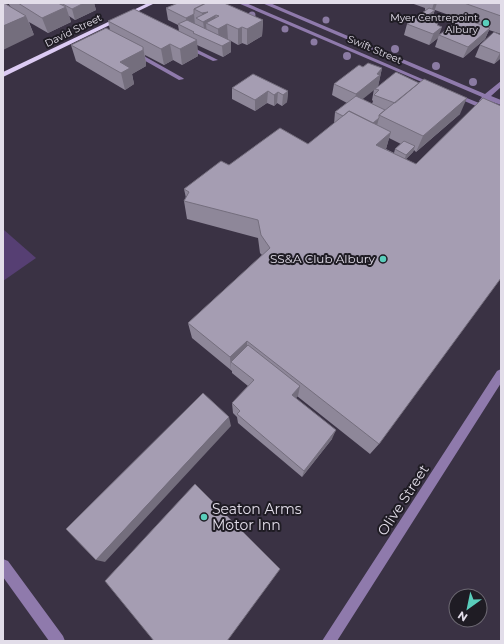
<svg xmlns="http://www.w3.org/2000/svg" width="504" height="644" font-family="Montserrat,sans-serif">
  <style>
    .green { fill: #563f73 }
    .lines { fill: none; stroke-linecap: round; stroke-linejoin: round }
    .minor { fill: #8f7aac; fill-rule: evenodd }
    .major { fill: #dccbf4; fill-rule: evenodd }
    .tree { fill: #8b7ba3 }
    .wall { fill: #8e8799; fill-rule: evenodd }
    .shaded-wall { fill: #746e7d }
    .building { fill: #a59db2; stroke: #746e7d }
    .poi-dot { fill: #5acebc; stroke: #1f1c24; stroke-width: 1.5 }
    .labels { text-anchor: middle; stroke-width: 4; stroke-linejoin: round; paint-order: stroke }
    .far-poi-label { font-size: 10px; fill: #e2dde9; stroke: #1f1c24; text-anchor: end }
    .far-street-label { font-size: 10px; fill: #e2dde9; stroke: #1f1c24 }
    .poi-label { font-size: 12px; fill: #e2dde9; stroke: #1f1c24; text-anchor: end }
    .near-street-label { font-size: 14px; fill: #e2dde9; stroke: #1f1c24 }
    .near-poi-label { font-size: 14px; fill: #e2dde9; stroke: #1f1c24; text-anchor: start }
  </style>
  <rect width="100%" height="100%" fill="#3a3244"/>
  <path class="green" d="M4 230 36 258 3 281V231Z"/>
  <g class="lines">
    <path class="minor" d="M238 3H246L436 85 431 86Z
      M262 3H270L485 94 501 81V87L491 96 501 100V105L487 100 484 102H480L479 101 482 97Z
      M184 45H188L218 60 213 61 184 47Z
      M135 51 183 78 184 79 179 80 133 54V52Z
      M453 94H457L501 112V117L453 96Z
      M501 369V383L337 641H322L497 371Z
      M3 559 8 561 63 636 65 641H49L3 577Z"/>
    <path class="major" d="M148 3H155L3 77V72Z"/>
  </g>
  <g class="tree">
    <circle cx="252" cy="15" r="3.5"/>
    <circle cx="326" cy="20" r="3.5"/>
    <circle cx="285" cy="29" r="3.5"/>
    <circle cx="314" cy="42" r="3.5"/>
    <circle cx="395" cy="49" r="4"/>
    <circle cx="347" cy="56" r="4"/>
    <circle cx="436" cy="66" r="4"/>
    <circle cx="473" cy="82" r="4"/>
  </g>
  <path class="wall" d="M8 3H94L96 10 75 20 69 16 71 22 48 33 29 22 34 35 10 6Z
    M178 3 263 20 262 36 247 45 242 43 238 45 231 41V52L223 57 197 45 198 56 182 65 173 60 164 65 145 55 146 63V66L132 74 134 84 125 90 76 61 71 45 110 30 108 21 179 31 178 25 168 20 166 8Z
    M411 3H501V34L489 30 485 39 463 58 435 47 438 38 429 45 404 35 407 24 426 10H425V8ZM435 10 460 19 439 35 438 26 431 21Z
    M501 35V58L494 64 475 57 480 45Z
    M363 67 382 68 378 86 460 114 416 152 414 150 413 152 406 159 379 444 370 454 297 396 296 398 332 439 302 477 238 423 237 417 233 413 232 403 248 386 232 373V371L192 338 188 323 262 255 260 253 258 238 187 219 184 201 186 198 184 189 229 165 308 144 334 124 335 112 347 103 332 95 334 84ZM374 89 372 100 373 101 372 104 362 99ZM389 138 401 144 395 149 394 153 386 149Z
    M232 88 288 91 287 102 282 106 277 103 274 106 267 103 255 111 232 99Z"/>
  <path class="shaded-wall" d="M84 3H94L96 10 75 20 72 9Z
    M215 3 216 28 206 23 207 36 205 37 202 13Z
    M434 3H437L431 21 420 29 424 18 431 12Z
    M66 7 71 22 48 33 42 18Z
    M194 14 195 25 187 29 186 18Z
    M26 16 34 35 3 50V26Z
    M263 20 262 36 247 45V29Z
    M227 24 228 40 219 44 218 29Z
    M438 24 436 31 442 27 438 38 429 45 437 25Z
    M242 27V43L238 45V29Z
    M490 28 485 39 463 58 468 47Z
    M197 40 198 56 182 65 180 49Z
    M231 41V52L223 57 222 46Z
    M170 44 173 60 164 65 161 49Z
    M143 47 146 63V66L132 74 134 84 125 90 121 73 120 62Z
    M501 52V58L494 64 500 53Z
    M382 68 378 87 354 106 356 94Z
    M268 91 267 103 255 111V100Z
    M288 91 287 102 282 106 283 95Z
    M278 92 277 103 274 106V95Z
    M467 98 460 114 416 152 423 136Z
    M379 118 376 129 367 128Z
    M391 132 385 152 376 145Z
    M415 146 413 152 404 161 406 155Z
    M247 341V355L231 362V371L230 357Z
    M300 386 298 396 290 405 292 395Z
    M229 417 231 426 105 562 96 560Z
    M336 430 332 439 302 477 304 471Z"/>
  <path class="building" d="M3 3H4L26 16 3 26Z
    M18 3H58L66 7 42 18Z
    M61 3H84L72 9Z
    M178 3H206L194 9V14L186 18 166 8Z
    M206 3H224L263 20 247 29 242 27 238 29 227 24 218 29 206 23 219 16 216 15 203 22 196 18 208 12 202 13 194 9Z
    M464 3H501V16Z
    M429 8 435 10 424 18 438 24 437 25 442 27 433 34 407 24Z
    M134 9 197 40 180 49 170 44 161 49 108 21Z
    M462 18 490 28 468 47 439 35Z
    M187 20 231 41 222 46 193 33 194 32 178 24Z
    M106 28 143 47V50L120 62 130 68 121 73 71 45Z
    M494 32 501 35V52L500 53 480 45Z
    M368 63 382 68 377 74 380 75 356 94 334 84 359 65 363 67Z
    M396 72 419 83 395 103 374 95 379 90 375 89Z
    M253 74 288 91 283 95 278 92 274 95 268 91 255 100 232 88Z
    M424 79 467 98 423 136 379 115Z
    M356 96 385 110 379 115V118L373 123 349 111 343 116 335 112Z
    M483 98 501 106V278L379 444 247 341 230 357 188 323 270 248 261 235 258 220 184 201 189 192 184 189 221 161 229 165 280 128 308 144 349 111 391 132 376 145 416 164Z
    M404 141 415 146 406 155 395 149Z
    M248 345 300 386 292 395 336 430 304 471 237 414 240 411 232 403 254 380 231 362Z
    M203 393 229 417 96 560 66 529Z
    M195 484 280 569 227 641H154L105 581Z"/>
  <g class="poi-dot">
    <circle cx="486" cy="23" r="4"/>
    <circle cx="383" cy="259" r="4"/>
    <circle cx="204" cy="517" r="4"/>
  </g>
  <g class="labels">
    <g class="far-poi-label">
      <text x="478" y="21">Myer Centrepoint<tspan x="478" dy="12">Albury</tspan></text>
    </g>
    <g class="far-street-label">
      <text transform="translate(73 30) rotate(-26)" y="4">David Street</text>
      <text transform="translate(375 49) rotate(23)" y="4">Swift Street</text>
    </g>
    <g class="poi-label">
      <text x="375" y="263">SS&amp;A Club Albury</text>
    </g>
    <g class="near-street-label">
      <text transform="translate(403 500) rotate(-57)" y="5">Olive Street</text>
    </g>
    <g class="near-poi-label">
      <text x="212" y="514">Seaton Arms<tspan x="212" dy="16">Motor Inn</tspan></text>
    </g>
  </g>
  <rect width="504" height="644" fill="none" stroke="#e2dde9" stroke-width="8"/>
  <g transform="translate(468 608) rotate(213)"><circle r="19" fill="#1f1c24" stroke="#6d6973"/>
  <path d="M0-3L7 15L0 10L-7 15Z" fill="#5acebc"/>
  <text y="-6" font-size="11" font-weight="bold" text-anchor="middle" fill="#e2dde9">N</text>
  </g>
</svg>
